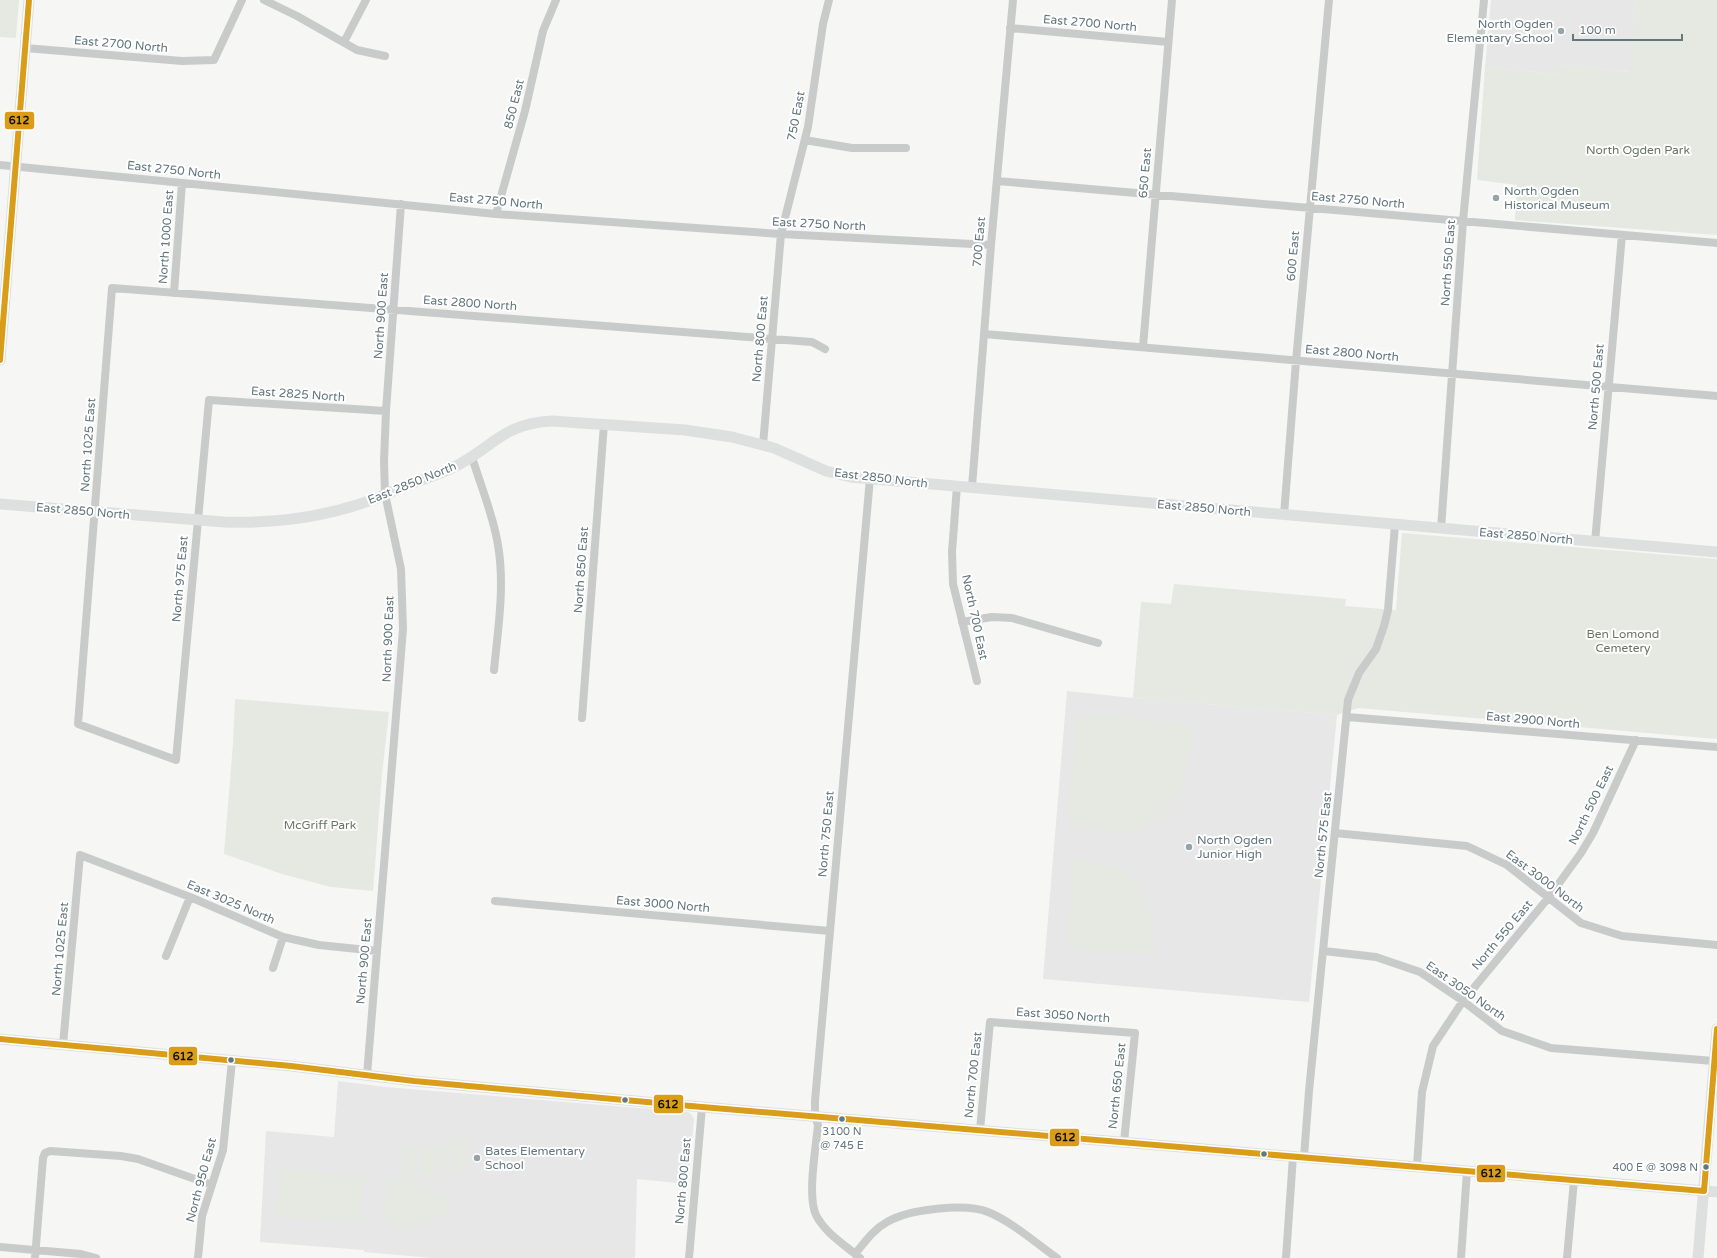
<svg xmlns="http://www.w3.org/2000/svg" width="1717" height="1258" font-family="'Varela Round',sans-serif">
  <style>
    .built { fill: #e6e7e6 }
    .green { fill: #e6e8e2 }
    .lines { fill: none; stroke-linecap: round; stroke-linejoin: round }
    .street { stroke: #c9cbca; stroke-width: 8 }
    .secondary { stroke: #dedfdf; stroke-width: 11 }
    .bus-1-casing { stroke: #fff; stroke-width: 9 }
    .bus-1 { stroke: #d99d19; stroke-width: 6 }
    .poi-dot { fill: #96a3a8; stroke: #fff; stroke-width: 1.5 }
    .bus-dot { fill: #63777e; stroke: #fff; stroke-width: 1.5 }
    .labels { text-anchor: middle; stroke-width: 4; stroke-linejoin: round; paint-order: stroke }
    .bus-label { font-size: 11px; fill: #63777e; stroke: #fff }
    .street-label { font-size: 12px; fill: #63777e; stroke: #fff }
    .poi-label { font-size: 12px; fill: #63777e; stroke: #fff; text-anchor: start }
    .park-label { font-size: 12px; fill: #687761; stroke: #fff }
    .line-badge { stroke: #fff; stroke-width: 1.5 }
    .pale-badge-label { font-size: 11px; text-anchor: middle; font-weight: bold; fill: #111 }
  </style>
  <rect width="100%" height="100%" fill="#f6f6f5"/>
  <path class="built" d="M1491 0H1636L1630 72 1562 65 1559 74 1485 67Z
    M1067 691 1133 698 1337 715 1309 1002 1043 979Z
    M338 1081 385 1087 688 1112 692 1115 694 1119 688 1184 637 1179 635 1258H432L364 1252V1250L260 1242 266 1131 334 1137Z"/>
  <path class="green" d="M0 0H19L16 38 0 37Z
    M1636 0H1717V235L1515 220 1517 185 1477 180 1485 67 1559 74 1562 65 1629 72Z
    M1402 533 1717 559V739L1358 708 1337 715 1133 698 1141 602 1171 604 1174 584 1346 599 1345 606 1396 610Z
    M235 699 389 712 382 774 373 891 331 887 282 874 224 854 233 744Z
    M1087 713 1193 725 1182 790 1156 821 1122 834 1066 824 1078 720Z
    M1073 858 1128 872 1150 908 1154 954 1073 950 1068 944Z
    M454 1138 470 1141 462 1175 451 1169Z
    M448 1141H452L449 1167 438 1166 440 1148Z
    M403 1147 417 1148 415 1176 401 1175Z
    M423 1149 437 1150 434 1178 421 1176Z
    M280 1169 364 1176 360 1223 276 1216Z
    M411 1177 446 1200 448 1203V1211L407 1232 387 1222 380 1203 389 1181Z"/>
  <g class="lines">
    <path class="street" d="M264 0 297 16 357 50 385 56
      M1010 28 1168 42
      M344 42 366 0
      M25 48 182 61 214 60 242 0
      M805 140 852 148H906
      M0 165 496 214 781 234 991 245
      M997 181 1717 243
      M496 214 525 111 543 31 556 0
      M174 293 182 183
      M984 334 1717 396
      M1143 347 1172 0
      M386 411 209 400 176 760 78 724 112 288 812 342 825 349
      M763 445 781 234 808 127 823 24 829 0
      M472 457C481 487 493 514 498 545 505 586 498 629 494 670
      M957 486 952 552 953 584 977 681
      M972 487 991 245 1013 0
      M1284 515 1296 361 1329 0
      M1441 529 1463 221 1484 0
      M1595 542 1622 235
      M962 622 992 617 1012 618 1098 643
      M1347 717 1717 747
      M582 718 604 424
      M1335 833 1467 846 1507 865 1581 923 1622 936 1717 945
      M495 901 830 931
      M1324 951 1376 957 1420 972 1463 1001 1502 1031 1551 1048 1714 1061
      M166 956 190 897
      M273 968 283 937
      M63 1045 80 855 190 897 283 937 319 945 377 951
      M367 1075 403 629 401 569 385 494 384 461 386 411 401 204
      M980 1130 990 1022 1135 1033 1124 1142
      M1304 1157 1309 1091 1348 700 1359 673 1376 649 1384 626 1388 610 1395 525
      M1417 1166 1422 1092 1433 1046 1463 1001 1549 897 1581 853 1593 833 1636 740
      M0 1247 81 1254 96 1258
      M855 1254C865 1242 874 1229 887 1222 909 1209 965 1203 988 1212 1011 1221 1037 1244 1057 1258
      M35 1258 43 1158 45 1153 50 1151 121 1156 138 1159 212 1185
      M198 1258 202 1216 223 1150 232 1061
      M689 1258 702 1107
      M860 1258C845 1245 825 1233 816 1215 807 1196 816 1147 818 1125L815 1116V1101L870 478
      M1286 1258 1293 1156
      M1461 1258 1467 1171
      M1567 1258 1574 1180"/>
    <path class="secondary" d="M0 360 29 0
      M0 504 224 522C283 524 341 515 396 490 414 481 434 477 452 468 492 449 502 423 552 421L685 430 732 437 774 448 826 471 851 477 1717 552
      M0 1039 291 1066 414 1081 702 1107 1717 1192
      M1698 1258 1717 1029"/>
    <defs>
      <path id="bus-1" d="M0 360 29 0
        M0 1039 291 1066 414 1081 702 1107 1704 1191
        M1704 1191 1717 1029"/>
    </defs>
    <use href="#bus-1" class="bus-1-casing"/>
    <use href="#bus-1" class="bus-1"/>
  </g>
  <g class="poi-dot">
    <circle cx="1561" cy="31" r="4"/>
    <circle cx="1496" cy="198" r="4"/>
    <circle cx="1189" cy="847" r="4"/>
    <circle cx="477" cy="1158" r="4"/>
  </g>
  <g class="bus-dot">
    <circle cx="231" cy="1060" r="3.5"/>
    <circle cx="625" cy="1100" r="3.5"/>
    <circle cx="842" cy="1119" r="3.5"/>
    <circle cx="1264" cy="1154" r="3.5"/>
    <circle cx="1706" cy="1167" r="3.5"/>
  </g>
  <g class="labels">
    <g class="bus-label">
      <text x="842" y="1135">3100 N<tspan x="842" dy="14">@ 745 E</tspan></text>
      <text x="1698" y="1171" text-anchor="end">400 E @ 3098 N</text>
    </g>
    <g class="street-label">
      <text transform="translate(1090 23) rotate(5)" y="4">East 2700 North</text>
      <text transform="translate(121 44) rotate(5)" y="4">East 2700 North</text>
      <text transform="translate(514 104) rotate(-76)" y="4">850 East</text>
      <text transform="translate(796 116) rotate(-79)" y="4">750 East</text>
      <text transform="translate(174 170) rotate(6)" y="4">East 2750 North</text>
      <text transform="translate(1145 173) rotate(-85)" y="4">650 East</text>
      <text transform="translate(1358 200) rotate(5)" y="4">East 2750 North</text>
      <text transform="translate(496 201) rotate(5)" y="4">East 2750 North</text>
      <text transform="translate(819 224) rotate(3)" y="4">East 2750 North</text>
      <text transform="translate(166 237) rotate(-86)" y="4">North 1000 East</text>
      <text transform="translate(979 242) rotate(-85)" y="4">700 East</text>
      <text transform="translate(1293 256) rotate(-85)" y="4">600 East</text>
      <text transform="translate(1448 263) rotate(-86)" y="4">North 550 East</text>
      <text transform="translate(470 303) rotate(4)" y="4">East 2800 North</text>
      <text transform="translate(381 316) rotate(-86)" y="4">North 900 East</text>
      <text transform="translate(760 339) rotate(-85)" y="4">North 800 East</text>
      <text transform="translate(1352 353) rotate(5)" y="4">East 2800 North</text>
      <text transform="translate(1596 387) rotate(-85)" y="4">North 500 East</text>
      <text transform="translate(298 394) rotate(4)" y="4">East 2825 North</text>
      <text transform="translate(88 445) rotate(-86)" y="4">North 1025 East</text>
      <text transform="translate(881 478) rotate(7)" y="4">East 2850 North</text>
      <text transform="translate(412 483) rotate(-22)" y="4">East 2850 North</text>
      <text transform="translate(1204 508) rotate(5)" y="4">East 2850 North</text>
      <text transform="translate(83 511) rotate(5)" y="4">East 2850 North</text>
      <text transform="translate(1526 536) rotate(5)" y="4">East 2850 North</text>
      <text transform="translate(581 570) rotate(-86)" y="4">North 850 East</text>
      <text transform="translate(180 579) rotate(-85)" y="4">North 975 East</text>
      <text transform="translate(975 617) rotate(78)" y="4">North 700 East</text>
      <text transform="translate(388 639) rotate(-88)" y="4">North 900 East</text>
      <text transform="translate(1533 720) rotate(5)" y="4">East 2900 North</text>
      <text transform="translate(1591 805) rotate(-64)" y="4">North 500 East</text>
      <text transform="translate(826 834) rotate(-85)" y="4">North 750 East</text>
      <text transform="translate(1323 835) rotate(-84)" y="4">North 575 East</text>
      <text transform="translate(1545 881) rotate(37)" y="4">East 3000 North</text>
      <text transform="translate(231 902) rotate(23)" y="4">East 3025 North</text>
      <text transform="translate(663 904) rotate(5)" y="4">East 3000 North</text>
      <text transform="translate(1502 935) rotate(-50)" y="4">North 550 East</text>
      <text transform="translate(60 949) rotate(-85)" y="4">North 1025 East</text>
      <text transform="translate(364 961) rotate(-85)" y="4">North 900 East</text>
      <text transform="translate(1466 991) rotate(35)" y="4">East 3050 North</text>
      <text transform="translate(1063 1015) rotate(4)" y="4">East 3050 North</text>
      <text transform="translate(973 1075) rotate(-84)" y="4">North 700 East</text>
      <text transform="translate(1117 1086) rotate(-84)" y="4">North 650 East</text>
      <text transform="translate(201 1180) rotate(-75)" y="4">North 950 East</text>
      <text transform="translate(683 1181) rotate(-85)" y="4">North 800 East</text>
    </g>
    <g class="poi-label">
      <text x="1553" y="28" text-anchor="end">North Ogden<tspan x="1553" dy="14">Elementary School</tspan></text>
      <text x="1504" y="195">North Ogden<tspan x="1504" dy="14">Historical Museum</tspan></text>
      <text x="1197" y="844">North Ogden<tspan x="1197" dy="14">Junior High</tspan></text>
      <text x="485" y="1155">Bates Elementary<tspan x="485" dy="14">School</tspan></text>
    </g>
    <g class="park-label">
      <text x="1638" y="154">North Ogden Park</text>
      <text x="1623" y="638">Ben Lomond<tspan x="1623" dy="14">Cemetery</tspan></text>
      <text x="320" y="829">McGriff Park</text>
    </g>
  </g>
  <g class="line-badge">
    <rect x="4" y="111" width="31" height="19" rx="4" fill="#d99d19"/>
    <rect x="168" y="1046" width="30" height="20" rx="4" fill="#d99d19"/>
    <rect x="653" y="1094" width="31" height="20" rx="4" fill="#d99d19"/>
    <rect x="1049" y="1128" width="31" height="19" rx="4" fill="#d99d19"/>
    <rect x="1476" y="1164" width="30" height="19" rx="4" fill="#d99d19"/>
  </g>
  <g class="pale-badge-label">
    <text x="19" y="124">612</text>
    <text x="183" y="1060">612</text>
    <text x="668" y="1108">612</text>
    <text x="1065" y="1141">612</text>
    <text x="1491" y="1177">612</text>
  </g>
  <path d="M1573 34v6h109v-6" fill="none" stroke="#63777e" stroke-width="2"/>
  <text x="1579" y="34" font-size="12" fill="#63777e" stroke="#ffffff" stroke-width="3" paint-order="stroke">100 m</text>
</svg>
